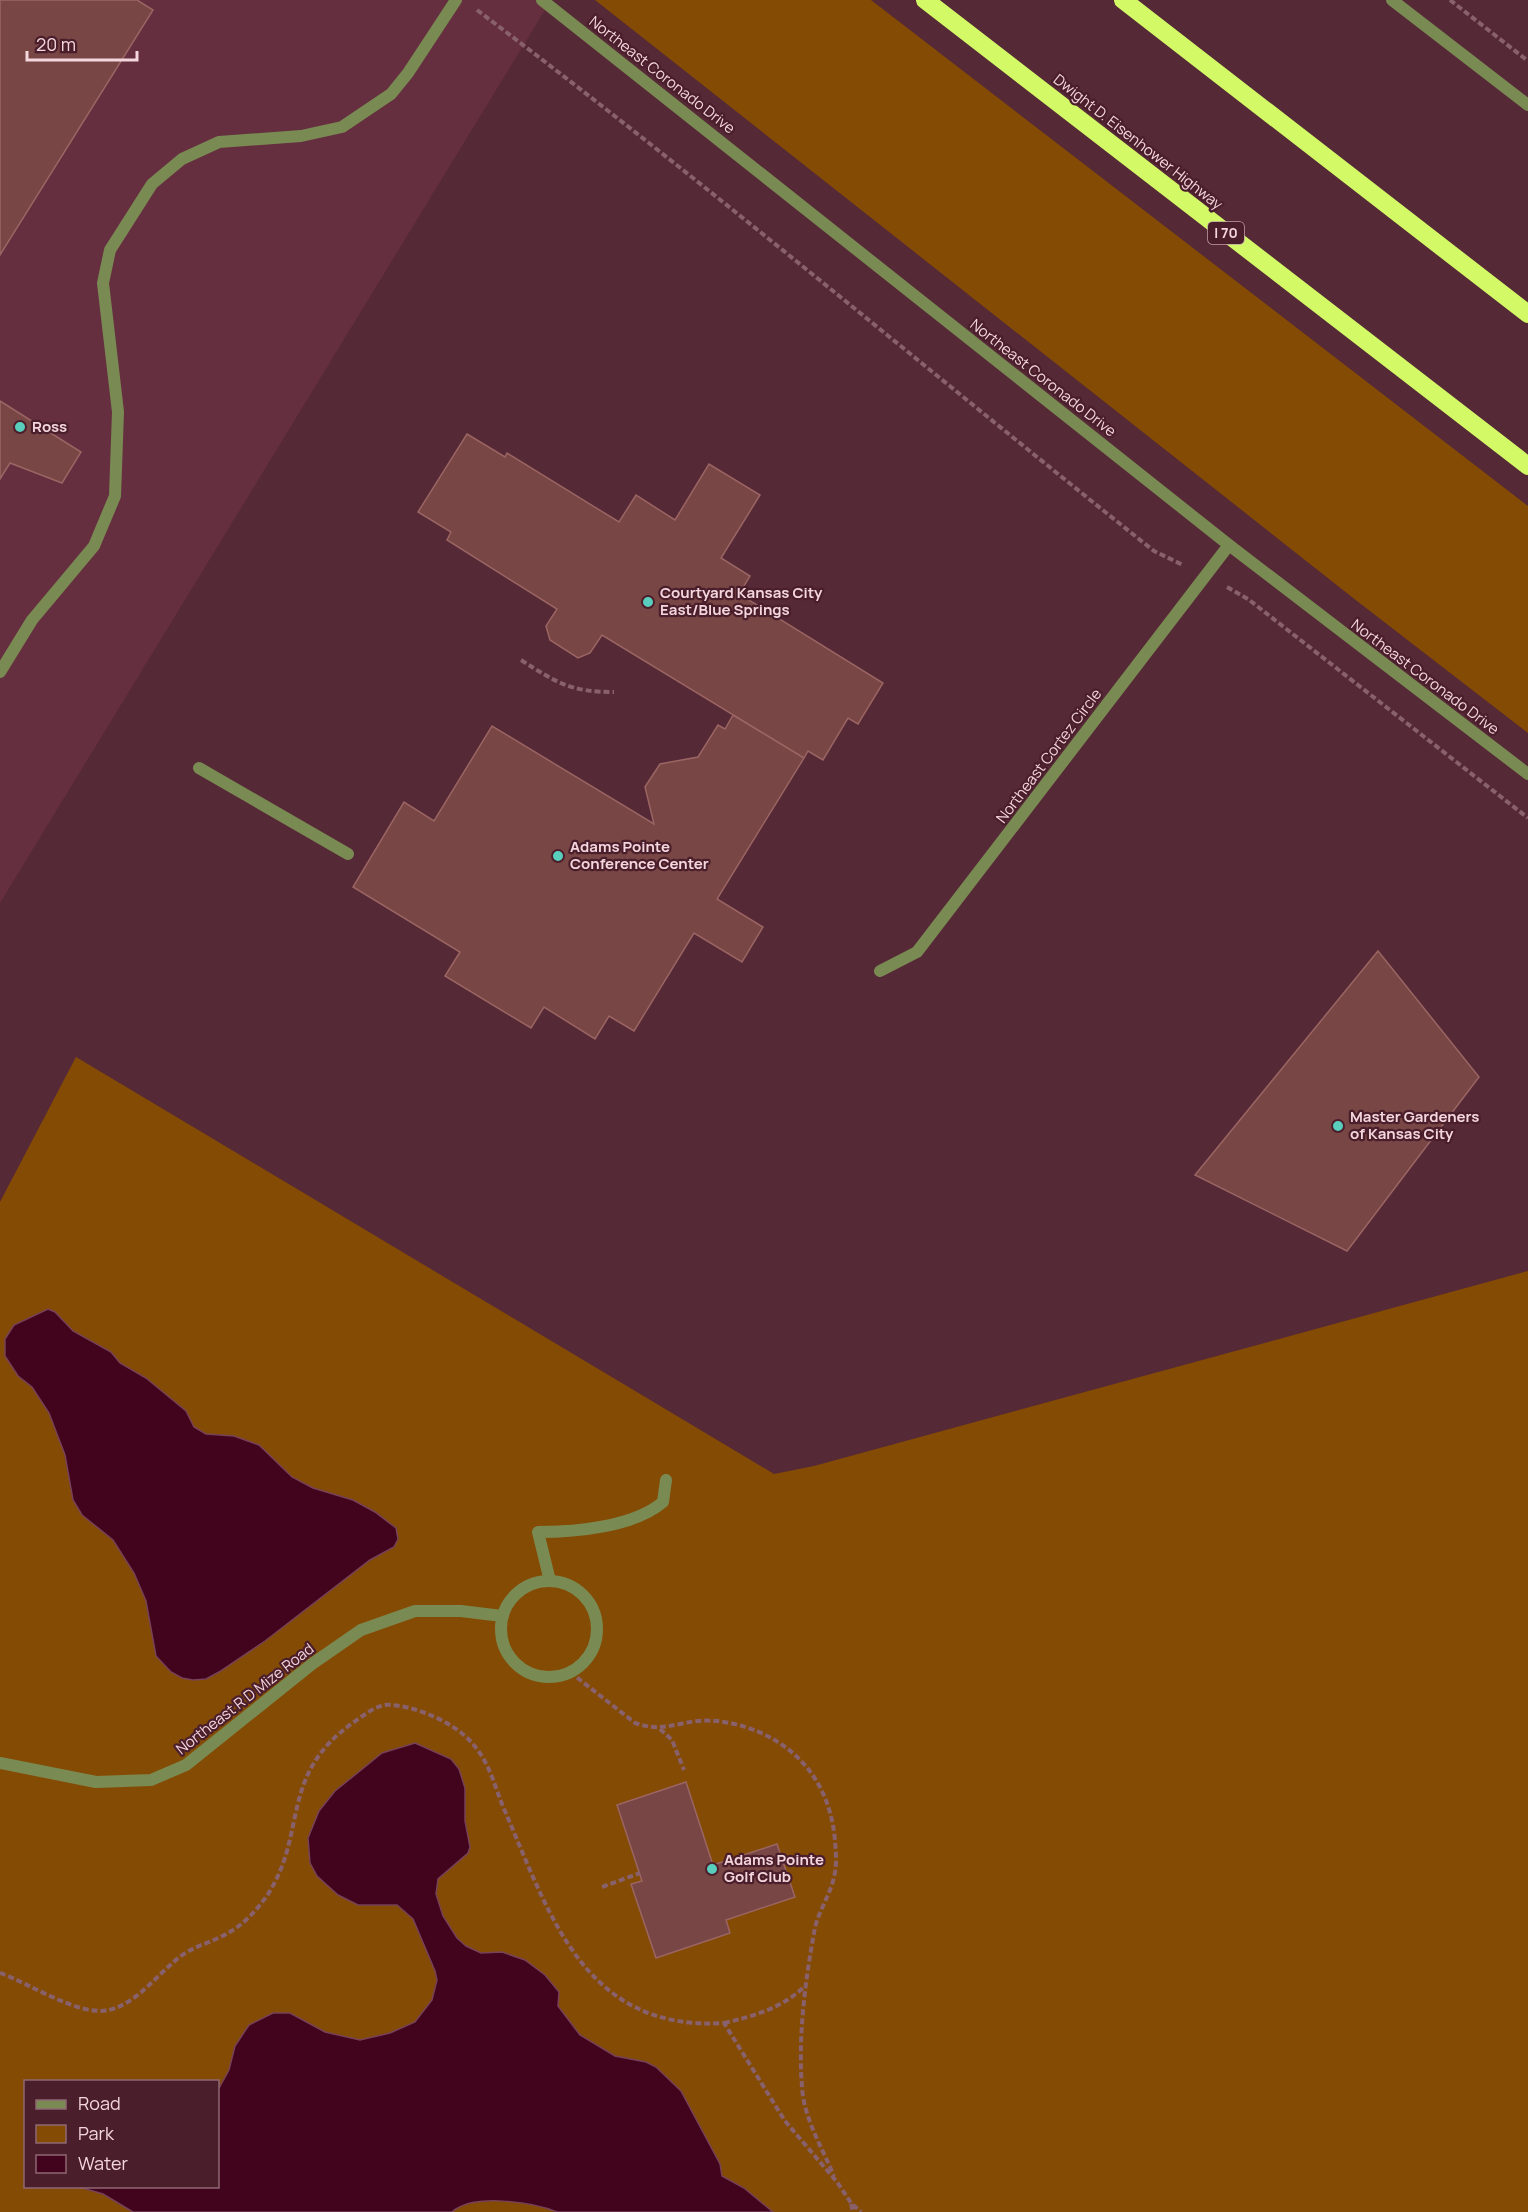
<svg xmlns="http://www.w3.org/2000/svg" width="1528" height="2212" font-family="Manrope,sans-serif">
  <style>
    .built { fill: #652f40 }
    .green { fill: #844b04; fill-rule: evenodd }
    .water { fill: #42031d; stroke: #774257; stroke-width: 1.5 }
    .building { fill: #784644; stroke: #9a6563; stroke-width: 1.5 }
    .lines { fill: none; stroke-linecap: round; stroke-linejoin: round }
    .path { stroke: #89616c; stroke-width: 4; stroke-dasharray: 6 3; stroke-linecap: butt }
    .lane { stroke: #7a8a53; stroke-width: 12 }
    .street { stroke: #7a8a53; stroke-width: 12 }
    .highway { stroke: #d3f966; stroke-width: 18 }
    .poi-dot { fill: #5acebd; stroke: #4b1e2c; stroke-width: 2 }
    .labels { text-anchor: middle; stroke-width: 4.5; stroke-linejoin: round; paint-order: stroke }
    .shield { fill: #4b1e2c; stroke: #c19fa8; stroke-width: 1.5 }
    .shield-label { font-size: 14px; font-weight: bold; fill: #f4d6dd }
    .street-label { font-size: 15px; fill: #f4d6dd; stroke: #4b1e2c }
    .poi-label { font-size: 15px; font-weight: bold; fill: #f4d6dd; stroke: #4b1e2c; text-anchor: start }
  </style>
  <rect width="100%" height="100%" fill="#562936"/>
  <path class="built" d="M0 0H551L0 903Z"/>
  <path class="green" d="M595 0H871L1528 506V733L1357 601Z
    M76 1057 774 1474 814 1466 1528 1271V2212H0V1202ZM26 2082H218V2186H26Z"/>
  <path class="water" d="M48 1309 55 1312 73 1331 111 1352 120 1363 146 1378 186 1411 194 1427 206 1434 234 1436 259 1445 292 1477 313 1488 353 1500 375 1512 396 1528 398 1539 394 1547 370 1560 265 1641 219 1672 206 1679 193 1680 182 1678 171 1672 156 1656 146 1601 134 1573 113 1540 82 1515 73 1500 65 1455 49 1413 32 1387 18 1376 5 1356V1339L14 1325Z
    M415 1743 451 1759 459 1769 465 1788V1821L470 1847 468 1853 438 1879 436 1894 443 1916 457 1938 466 1946 481 1953 502 1952 525 1960 545 1975 559 1992 558 2006 580 2035 615 2056 646 2062 656 2067 681 2091 720 2164 722 2176 744 2188 773 2212H557C533 2202 473 2193 452 2212H133L103 2194 79 2187 218 2186V2090L229 2070 235 2046 249 2025 273 2013H290L325 2032 360 2040 390 2033 415 2022 432 2000 437 1980 435 1971 413 1919 397 1905H358L338 1895 317 1876 310 1863 308 1838 319 1811 335 1791 382 1753Z"/>
  <path class="building" d="M0 0H137L153 10 0 255Z
    M0 401 81 452 62 483 10 463 0 479Z
    M467 434 505 457 507 453 619 522 636 495 675 520 709 464 760 495 721 558 750 576 739 594 883 683 858 724 848 718 823 760 808 751 804 758 602 635 590 653 578 658 550 640 546 626 557 609 447 540 451 532 418 512Z
    M733 715 804 758 717 899 763 927 742 962 694 933 634 1031 609 1016 595 1039 544 1007 531 1028 445 976 460 952 353 887 404 802 434 821 492 726 654 824 645 787 660 764 698 757 718 725 725 729Z
    M1378 951 1479 1077 1347 1251 1195 1175Z
    M686 1782 713 1865 777 1844 795 1897 726 1920 730 1933 656 1958 631 1884 642 1881 617 1805Z"/>
  <g class="lines">
    <path class="path" d="M1450 0 1528 61
      M477 10C708 184 928 371 1154 551L1183 565
      M1227 587 1248 599 1528 818
      M521 660C557 683 571 692 614 692
      M570 1672 635 1723C661 1732 672 1724 697 1721 717 1719 740 1724 759 1732 805 1752 831 1791 835 1841 836 1853 837 1866 834 1877 830 1896 817 1913 814 1933 805 1982 798 2037 802 2087 804 2119 822 2147 834 2176
      M660 1729 672 1740 684 1770
      M602 1887 640 1873
      M0 1973C29 1983 79 2017 109 2010 138 2003 158 1973 181 1956 196 1945 213 1942 228 1933 243 1925 256 1911 266 1897 309 1834 277 1776 354 1722 366 1714 378 1703 392 1705 418 1707 455 1723 472 1743 490 1763 494 1785 504 1809 549 1912 583 2032 724 2023L785 2121 837 2182 851 2203 861 2212
      M724 2023C754 2016 783 2008 806 1985
      M851 2204 853 2212"/>
    <path class="lane" d="M0 672 32 620 94 546 115 496 118 412 103 283 110 250 152 184 182 159 219 142 301 136 342 127 391 94 408 73 456 0
      M199 768 348 854
      M550 1581 538 1532C575 1532 634 1527 663 1502L666 1480"/>
    <path class="street" d="M542 0 1229 545 1528 774
      M1392 0 1528 105
      M880 971 917 952 1229 545
      M501 1629a48 48 0 1 1 96 0a48 48 0 1 1-96 0Z
      M0 1763 96 1782 151 1780 186 1765 312 1664 361 1630 415 1611H461L502 1616"/>
    <path class="highway" d="M925 0 1528 466
      M1123 0 1528 314"/>
  </g>
  <g class="poi-dot">
    <circle cx="20" cy="427" r="6"/>
    <circle cx="648" cy="602" r="6"/>
    <circle cx="558" cy="856" r="6"/>
    <circle cx="1338" cy="1126" r="6"/>
    <circle cx="712" cy="1869" r="6"/>
  </g>
  <g class="labels">
    <rect class="shield" x="1208" y="222" width="36" height="22" rx="4.5"/>
    <g class="shield-label">
      <text x="1226" y="238">I 70</text>
    </g>
    <g class="street-label">
      <text transform="translate(662 75) rotate(38)" y="5">Northeast Coronado Drive</text>
      <text transform="translate(1138 142) rotate(38)" y="5">Dwight D. Eisenhower Highway</text>
      <text transform="translate(1043 378) rotate(38)" y="5">Northeast Coronado Drive</text>
      <text transform="translate(1425 677) rotate(37)" y="5">Northeast Coronado Drive</text>
      <text transform="translate(1049 756) rotate(-53)" y="5">Northeast Cortez Circle</text>
      <text transform="translate(245 1699) rotate(-38)" y="5">Northeast R D Mize Road</text>
    </g>
    <g class="poi-label">
      <text x="32" y="432">Ross</text>
      <text x="660" y="598">Courtyard Kansas City<tspan x="660" dy="17">East/Blue Springs</tspan></text>
      <text x="570" y="852">Adams Pointe<tspan x="570" dy="17">Conference Center</tspan></text>
      <text x="1350" y="1122">Master Gardeners<tspan x="1350" dy="17">of Kansas City</tspan></text>
      <text x="724" y="1865">Adams Pointe<tspan x="724" dy="17">Golf Club</tspan></text>
    </g>
  </g>
  <rect x="24" y="2080" width="195" height="108" fill="#4b1e2c" stroke="#8f6873" stroke-width="1.5"/>
  <rect x="36" y="2100" width="30" height="9" fill="#7a8a53" stroke="#8f6873" stroke-width="1.5"/>
  <text x="78" y="2110" font-size="18" fill="#f4d6dd">Road</text>
  <rect x="36" y="2125" width="30" height="18" fill="#844b04" stroke="#8f6873" stroke-width="1.5"/>
  <text x="78" y="2140" font-size="18" fill="#f4d6dd">Park</text>
  <rect x="36" y="2155" width="30" height="18" fill="#42031d" stroke="#8f6873" stroke-width="1.5"/>
  <text x="78" y="2170" font-size="18" fill="#f4d6dd">Water</text>
  <path d="M27 51v9h110v-9" fill="none" stroke="#f4d6dd" stroke-width="3"/>
  <text x="36" y="51" font-size="18" fill="#f4d6dd" stroke="#4b1e2c" stroke-width="4.5" paint-order="stroke">20 m</text>
</svg>
